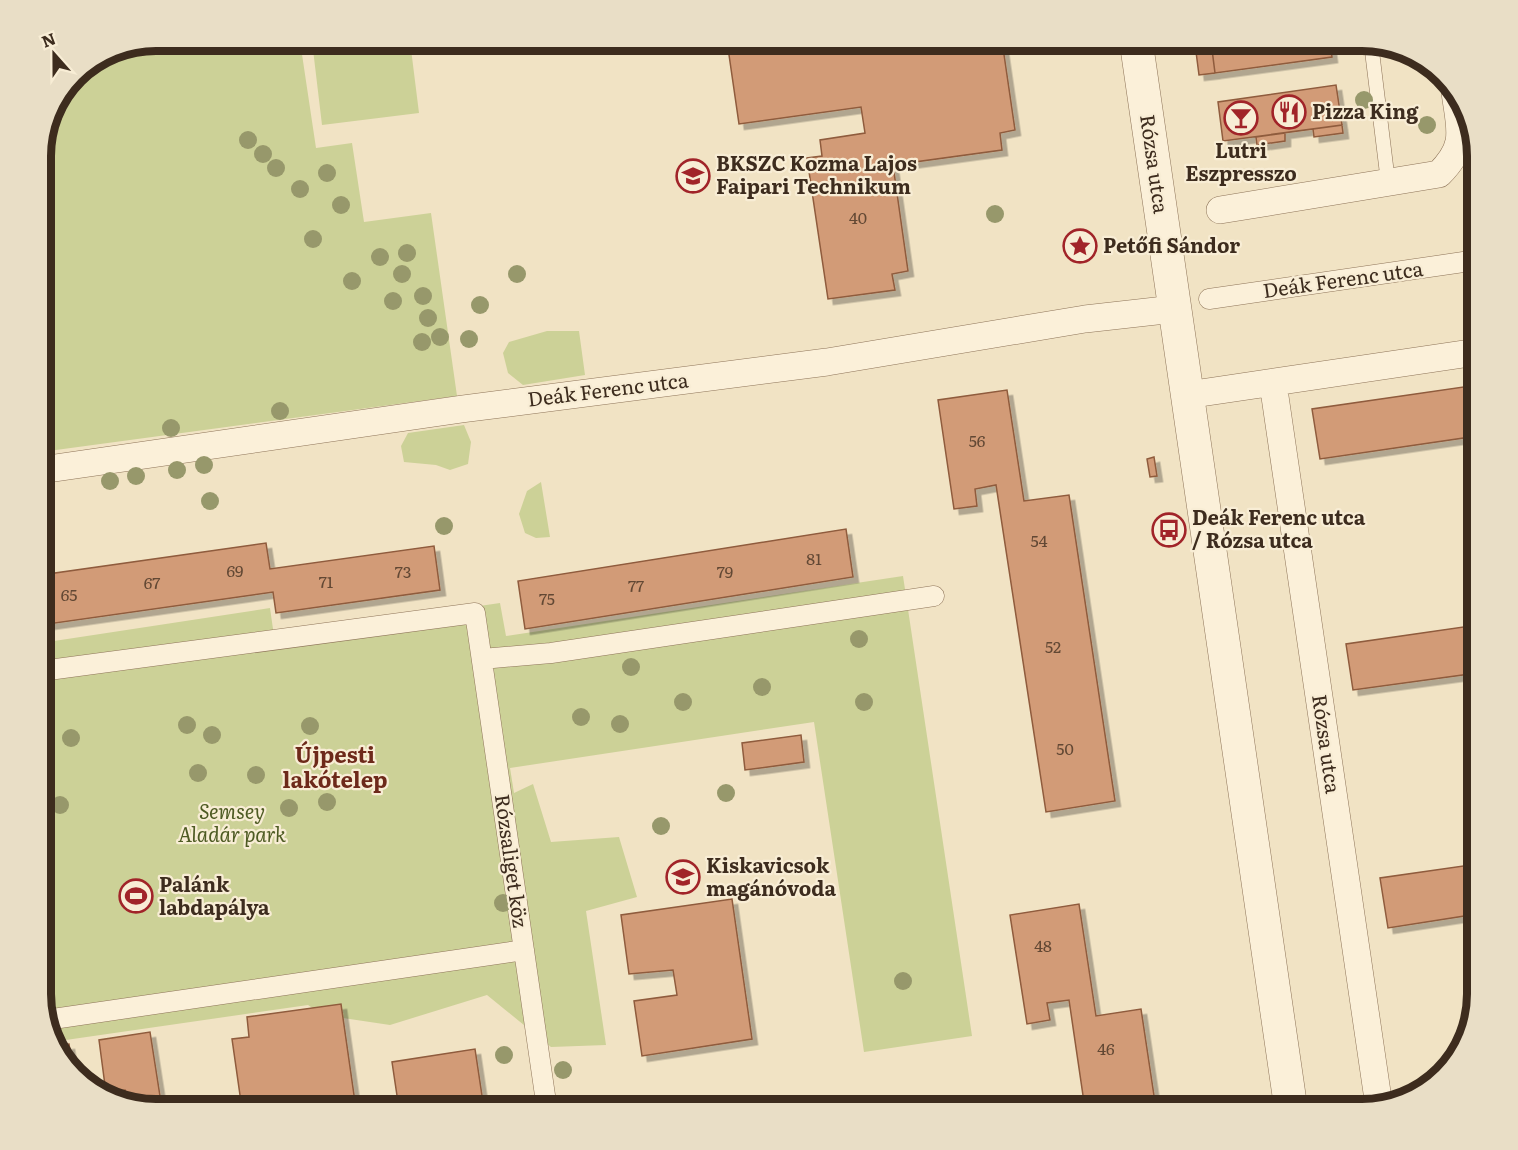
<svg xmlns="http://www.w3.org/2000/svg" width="1518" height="1150" font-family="Literata,serif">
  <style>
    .green { fill: #ccd197 }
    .building { fill: #d29b77; stroke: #8f5b3d; stroke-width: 1.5; filter: url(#shadow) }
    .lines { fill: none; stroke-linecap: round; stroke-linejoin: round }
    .service-casing { stroke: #8e7459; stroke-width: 15 }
    .pedestrian-casing { stroke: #8e7459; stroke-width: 21 }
    .minor-casing { stroke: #8e7459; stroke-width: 28 }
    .tertiary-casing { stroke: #8e7459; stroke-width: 34 }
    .service { stroke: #fbf0d9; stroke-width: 14 }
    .pedestrian { stroke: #fbf0d9; stroke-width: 20 }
    .minor { stroke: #fbf0d9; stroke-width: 27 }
    .tertiary { stroke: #fbf0d9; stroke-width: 33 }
    .tree { fill: #97986b }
    .labels { text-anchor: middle; stroke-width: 4.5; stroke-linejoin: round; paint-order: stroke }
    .number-label { font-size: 16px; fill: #624834 }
    .poi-label { font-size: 20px; font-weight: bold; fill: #3d2c1e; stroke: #f8edd5; text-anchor: start }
    .street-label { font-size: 20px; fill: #3d2c1e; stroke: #f8edd5 }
    .park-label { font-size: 20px; font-style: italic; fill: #4e5b23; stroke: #f8edd5 }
    .quarter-label { font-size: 22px; font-weight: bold; fill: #6d291a; stroke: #f8edd5 }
    .rim { fill: none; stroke: #3d2c1e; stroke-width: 8 }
  </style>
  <defs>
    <filter id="shadow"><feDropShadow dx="5.5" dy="5.5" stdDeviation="0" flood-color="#0004"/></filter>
  </defs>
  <rect width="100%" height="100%" fill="#f1e3c4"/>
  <path class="green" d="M156 41H300L316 148 352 143 364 222 431 213 457 396 41 452V148L52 105 80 69Z
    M312 41H410L419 113 322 125Z
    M547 331H579L585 375 523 385 508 373 503 353 509 342Z
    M464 425 471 442 468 464 450 470 436 465 404 462 401 446 408 433Z
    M541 482 550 537 536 538 525 533 519 514 527 491Z
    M903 576 972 1036 864 1052 814 722 510 768 514 793 533 784 551 842 619 837 637 897 586 911 606 1045 551 1047 487 995 390 1025 323 1015 308 1005 52 1042 41 1001V643L270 608 274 636 500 603 506 636Z"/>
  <path class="building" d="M727 41H1002L1015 130 1000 133 1002 150 893 165 908 271 892 274 895 290 828 299 807 158 822 156 820 140 865 133 861 107 739 124Z
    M1330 41 1332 57 1215 73 1211 41Z
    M1211 42 1215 73 1199 75 1195 44Z
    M1336 85 1342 125 1223 141 1218 102Z
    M1342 125 1343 133 1314 137 1313 129Z
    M1285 133V141L1257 145 1256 137Z
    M1477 385V436L1320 459 1312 409Z
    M1007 390 1024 501 1069 495 1115 801 1046 812 996 485 975 489 977 506 954 509 938 400Z
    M1154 457 1157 476 1150 477 1147 459Z
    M846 529 853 577 525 629 518 581Z
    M266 543 270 569 434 546 440 590 276 613 273 592 41 625V575Z
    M1477 625V673L1353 690 1346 644Z
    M801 735 804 762 745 770 742 743Z
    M1477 864V914L1388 928 1380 878Z
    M732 899 752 1039 642 1056 634 1001 677 995 673 970 629 974 621 915Z
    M1079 904 1096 1016 1141 1009 1156 1109H1085L1069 1000 1047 1003 1050 1020 1027 1024 1010 915Z
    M341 1004 356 1109H242L232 1039 249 1037 247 1017Z
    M150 1032 162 1109 126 1099 125 1090 106 1093 99 1040Z
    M69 1044 73 1070 53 1046Z
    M475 1049 484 1109H399L392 1062Z"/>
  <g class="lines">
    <defs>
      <path id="service" d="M1371 43 1388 182"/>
      <path id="pedestrian" d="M1209 299 1477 260
        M482 659 551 653 934 596
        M41 671 475 613 547 1109
        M46 1020 524 950"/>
      <path id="minor" d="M1220 210 1439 174C1468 145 1460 130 1455 92
        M1273 383 1379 1106
        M1187 395 1477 352
        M41 470 462 409 827 362 1085 319 1174 309"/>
      <path id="tertiary" d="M1136 41 1291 1109"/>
    </defs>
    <use href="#service" class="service-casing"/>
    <use href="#pedestrian" class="pedestrian-casing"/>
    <use href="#minor" class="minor-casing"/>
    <use href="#tertiary" class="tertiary-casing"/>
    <use href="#service" class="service"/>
    <use href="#pedestrian" class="pedestrian"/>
    <use href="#minor" class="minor"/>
    <use href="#tertiary" class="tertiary"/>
  </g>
  <g class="tree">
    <circle cx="1364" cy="100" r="9"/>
    <circle cx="1427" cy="125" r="9"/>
    <circle cx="248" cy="140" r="9"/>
    <circle cx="263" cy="154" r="9"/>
    <circle cx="276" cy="168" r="9"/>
    <circle cx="327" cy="173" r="9"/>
    <circle cx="300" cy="189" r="9"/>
    <circle cx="341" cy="205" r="9"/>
    <circle cx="995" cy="214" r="9"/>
    <circle cx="313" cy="239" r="9"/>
    <circle cx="407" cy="253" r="9"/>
    <circle cx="380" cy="257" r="9"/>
    <circle cx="402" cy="274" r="9"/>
    <circle cx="517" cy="274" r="9"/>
    <circle cx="352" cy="281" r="9"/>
    <circle cx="423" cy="296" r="9"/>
    <circle cx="393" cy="301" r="9"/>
    <circle cx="480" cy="305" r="9"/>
    <circle cx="428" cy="318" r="9"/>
    <circle cx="440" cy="337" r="9"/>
    <circle cx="469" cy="339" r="9"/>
    <circle cx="422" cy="342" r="9"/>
    <circle cx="280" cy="411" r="9"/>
    <circle cx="171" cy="428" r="9"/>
    <circle cx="204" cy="465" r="9"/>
    <circle cx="177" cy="470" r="9"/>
    <circle cx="136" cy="476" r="9"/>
    <circle cx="110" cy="481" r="9"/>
    <circle cx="210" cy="501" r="9"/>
    <circle cx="444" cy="526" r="9"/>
    <circle cx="859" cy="639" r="9"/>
    <circle cx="631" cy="667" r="9"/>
    <circle cx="762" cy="687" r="9"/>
    <circle cx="683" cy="702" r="9"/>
    <circle cx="864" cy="702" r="9"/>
    <circle cx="581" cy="717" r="9"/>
    <circle cx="620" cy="724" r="9"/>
    <circle cx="187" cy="725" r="9"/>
    <circle cx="310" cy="726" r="9"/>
    <circle cx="212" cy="735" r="9"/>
    <circle cx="71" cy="738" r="9"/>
    <circle cx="198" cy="773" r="9"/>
    <circle cx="256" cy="775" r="9"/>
    <circle cx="726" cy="793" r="9"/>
    <circle cx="327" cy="802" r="9"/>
    <circle cx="60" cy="805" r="9"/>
    <circle cx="289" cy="808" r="9"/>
    <circle cx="661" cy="826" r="9"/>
    <circle cx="503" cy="903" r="9"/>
    <circle cx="903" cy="981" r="9"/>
    <circle cx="504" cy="1055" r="9"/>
    <circle cx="563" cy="1070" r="9"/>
  </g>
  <defs>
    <symbol id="restaurant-ring" viewBox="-11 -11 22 22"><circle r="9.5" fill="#f8edd5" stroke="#a12429" stroke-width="1.5"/><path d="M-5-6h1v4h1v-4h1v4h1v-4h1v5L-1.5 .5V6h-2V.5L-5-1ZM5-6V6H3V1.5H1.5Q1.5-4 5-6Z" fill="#a12429"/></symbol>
    <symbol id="bar-ring" viewBox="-11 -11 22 22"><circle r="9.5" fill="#f8edd5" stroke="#a12429" stroke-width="1.5"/><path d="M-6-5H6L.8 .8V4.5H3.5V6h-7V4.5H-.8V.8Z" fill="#a12429"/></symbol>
    <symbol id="school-ring" viewBox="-11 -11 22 22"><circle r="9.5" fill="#f8edd5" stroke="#a12429" stroke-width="1.5"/><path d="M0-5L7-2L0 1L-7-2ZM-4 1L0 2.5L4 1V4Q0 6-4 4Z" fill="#a12429"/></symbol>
    <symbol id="sight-ring" viewBox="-11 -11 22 22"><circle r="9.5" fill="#f8edd5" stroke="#a12429" stroke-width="1.5"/><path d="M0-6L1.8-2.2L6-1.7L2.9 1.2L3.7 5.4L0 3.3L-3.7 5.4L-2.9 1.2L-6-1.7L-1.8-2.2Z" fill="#a12429"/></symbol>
    <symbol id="bus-ring" viewBox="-11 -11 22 22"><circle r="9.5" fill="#f8edd5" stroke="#a12429" stroke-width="1.5"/><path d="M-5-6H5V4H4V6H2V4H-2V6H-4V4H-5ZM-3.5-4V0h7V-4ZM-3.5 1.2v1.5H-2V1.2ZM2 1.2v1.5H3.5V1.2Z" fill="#a12429"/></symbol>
    <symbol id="stadium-ring" viewBox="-11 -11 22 22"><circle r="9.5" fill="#f8edd5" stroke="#a12429" stroke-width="1.5"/><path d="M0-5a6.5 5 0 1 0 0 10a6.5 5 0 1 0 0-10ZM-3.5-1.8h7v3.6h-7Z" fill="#a12429"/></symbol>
  </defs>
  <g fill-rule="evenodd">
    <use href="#restaurant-ring" x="1270" y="93" width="38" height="38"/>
    <use href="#bar-ring" x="1222" y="99" width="38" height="38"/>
    <use href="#school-ring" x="674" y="157" width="38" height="38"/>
    <use href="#sight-ring" x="1061" y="227" width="38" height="38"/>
    <use href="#bus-ring" x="1150" y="511" width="38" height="38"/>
    <use href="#school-ring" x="664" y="858" width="38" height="38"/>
    <use href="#stadium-ring" x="117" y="877" width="38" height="38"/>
  </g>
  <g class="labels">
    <g class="number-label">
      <text x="858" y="224">40</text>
      <text x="977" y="447">56</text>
      <text x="1039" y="547">54</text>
      <text x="814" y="565">81</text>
      <text x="235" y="577">69</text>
      <text x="403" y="578">73</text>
      <text x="725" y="578">79</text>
      <text x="326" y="588">71</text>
      <text x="152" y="589">67</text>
      <text x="636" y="592">77</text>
      <text x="69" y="601">65</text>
      <text x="547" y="605">75</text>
      <text x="1053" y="653">52</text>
      <text x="1065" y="755">50</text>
      <text x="1043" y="952">48</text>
      <text x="1106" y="1055">46</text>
    </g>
    <g class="poi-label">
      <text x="1312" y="119">Pizza King</text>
      <text x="1241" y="158" text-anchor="middle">Lutri<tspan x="1241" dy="23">Eszpresszo</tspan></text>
      <text x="716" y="171">BKSZC Kozma Lajos<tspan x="716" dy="23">Faipari Technikum</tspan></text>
      <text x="1103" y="253">Petőfi Sándor</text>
      <text x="1192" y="525">Deák Ferenc utca<tspan x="1192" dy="23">/ Rózsa utca</tspan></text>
      <text x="706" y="873">Kiskavicsok<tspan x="706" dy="23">magánóvoda</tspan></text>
      <text x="159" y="892">Palánk<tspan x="159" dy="23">labdapálya</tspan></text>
    </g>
    <g class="street-label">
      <text transform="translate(1154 164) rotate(82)" y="7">Rózsa utca</text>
      <text transform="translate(1343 280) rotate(-8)" y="7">Deák Ferenc utca</text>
      <text transform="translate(608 390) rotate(-7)" y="7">Deák Ferenc utca</text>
      <text transform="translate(1326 744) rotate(82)" y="7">Rózsa utca</text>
      <text transform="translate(511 861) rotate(82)" y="7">Rózsaliget köz</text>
    </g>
    <g class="park-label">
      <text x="232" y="819">Semsey<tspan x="232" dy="23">Aladár park</tspan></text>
    </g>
    <g class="quarter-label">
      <text x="335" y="763">Újpesti<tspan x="335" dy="25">lakótelep</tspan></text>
    </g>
  </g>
  <path d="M0 0H1518V1150H0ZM156 51H1362A105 105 0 0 1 1467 156V994A105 105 0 0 1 1362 1099H156A105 105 0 0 1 51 994V156A105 105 0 0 1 156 51Z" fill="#e9dec6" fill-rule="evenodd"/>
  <path class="rim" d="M156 51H1362A105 105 0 0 1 1467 156V994A105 105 0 0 1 1362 1099H156A105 105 0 0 1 51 994V156A105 105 0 0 1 156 51Z"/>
  <g transform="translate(54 54) rotate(339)" stroke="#f8edd5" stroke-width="4.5" paint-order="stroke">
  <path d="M0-4.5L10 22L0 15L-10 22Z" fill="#3d2c1e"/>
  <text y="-9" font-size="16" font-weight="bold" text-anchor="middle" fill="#3d2c1e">N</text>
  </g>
</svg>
